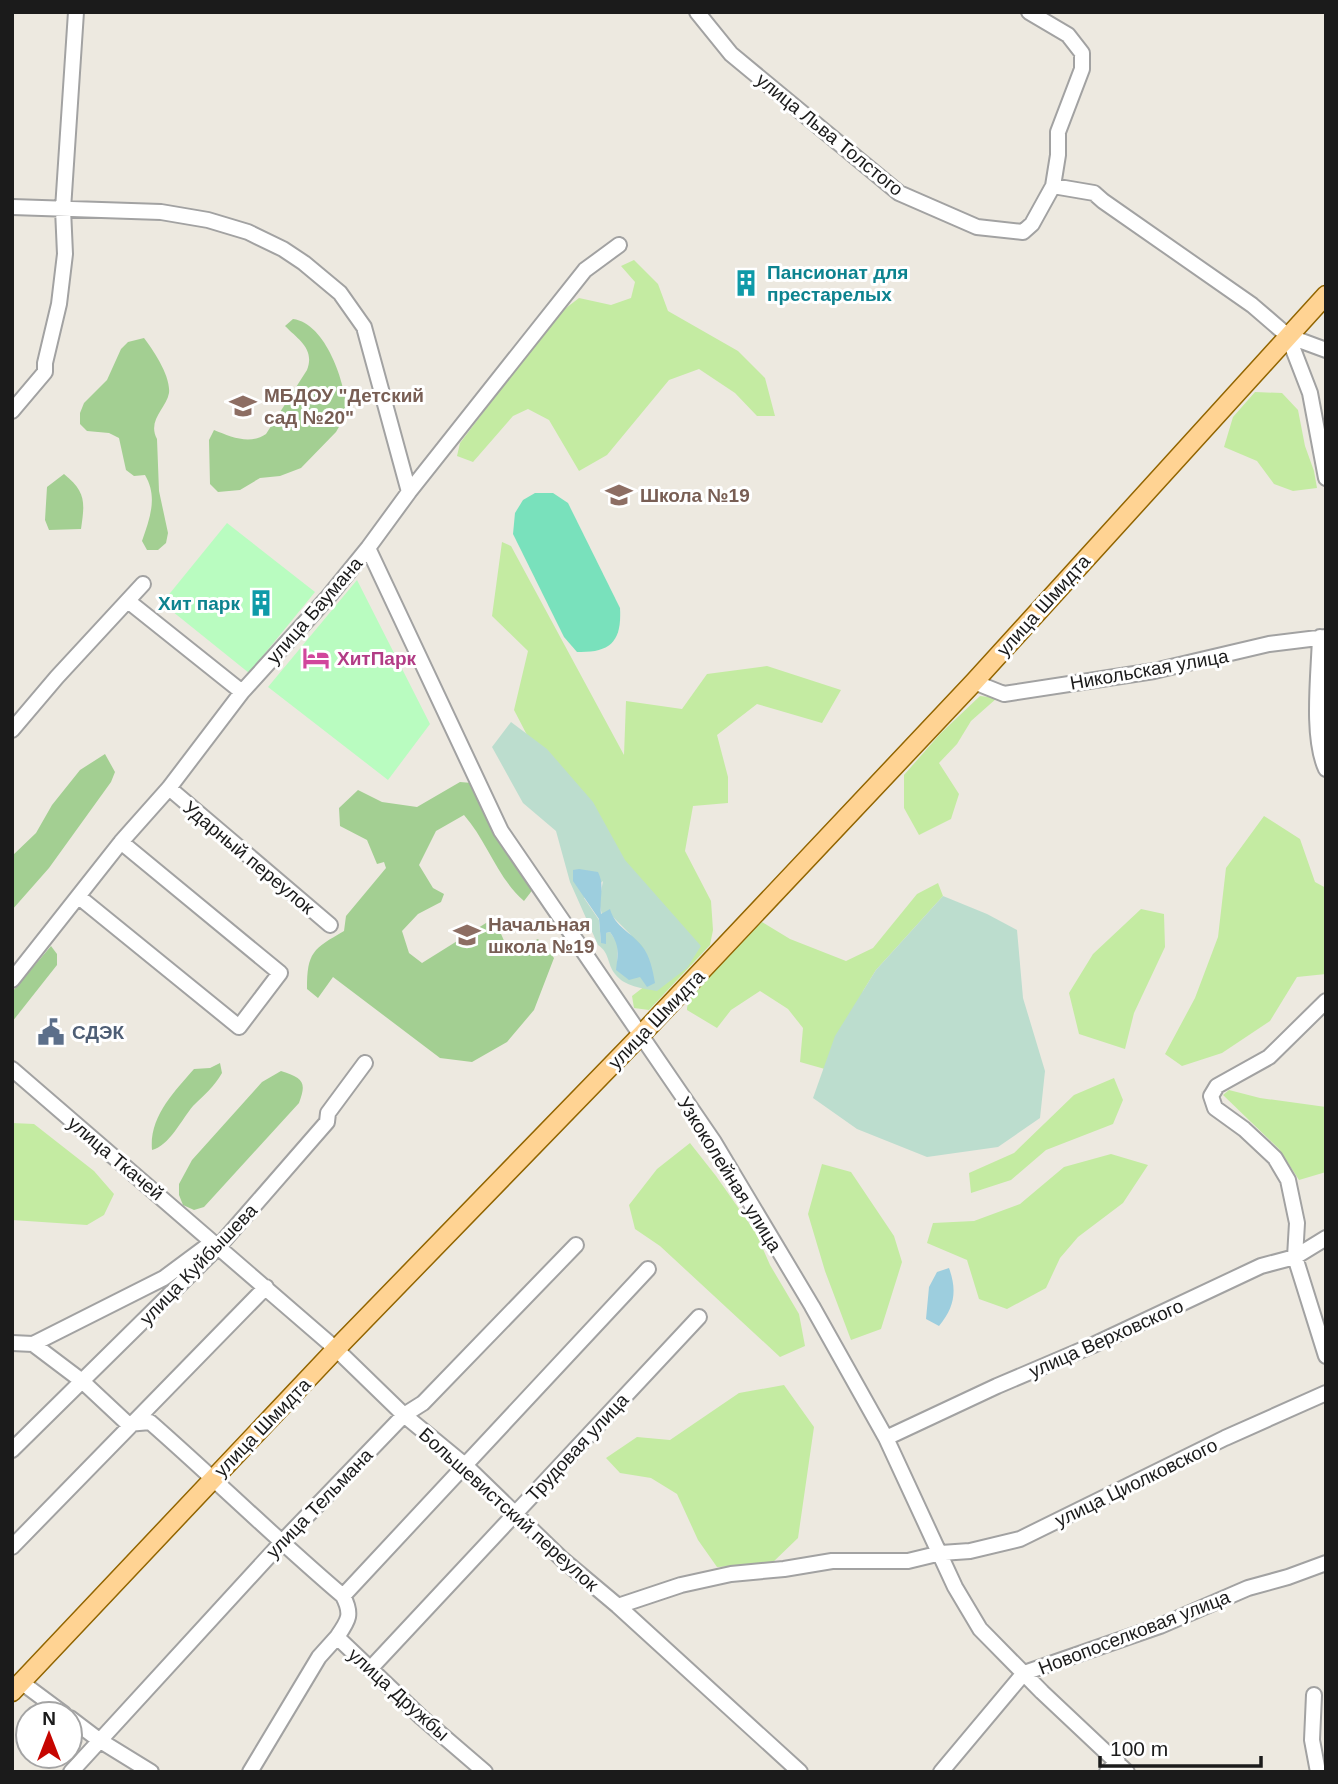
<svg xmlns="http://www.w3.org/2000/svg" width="1338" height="1784" font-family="Helvetica,sans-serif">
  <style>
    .grass { fill: #c4eba2 }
    .forest { fill: #a3cf92 }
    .wetland { fill: #bcddce; fill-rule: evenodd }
    .park { fill: #b9fcc0 }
    .pitch { fill: #79e1bc }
    .water { fill: #9dcede }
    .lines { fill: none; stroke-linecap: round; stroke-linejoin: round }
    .minor-casing { stroke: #a2a2a2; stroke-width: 18 }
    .major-casing { stroke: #926500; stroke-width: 21 }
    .minor { stroke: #fff; stroke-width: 14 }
    .major { stroke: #ffd393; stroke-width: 18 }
    .labels { text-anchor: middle; stroke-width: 6; stroke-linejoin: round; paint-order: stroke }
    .street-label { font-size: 19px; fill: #1b1b1b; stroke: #fff }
    .culture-label { font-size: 19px; font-weight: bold; fill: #0d838f; stroke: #fff; text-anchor: start }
    .education-label { font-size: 19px; font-weight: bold; fill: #785e54; stroke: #fff; text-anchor: start }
    .hotel-label { font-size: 19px; font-weight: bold; fill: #b23c85; stroke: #fff; text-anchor: start }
    .service-label { font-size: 19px; font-weight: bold; fill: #4e5e75; stroke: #fff; text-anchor: start }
  </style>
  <rect width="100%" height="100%" fill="#ede9e0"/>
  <path class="grass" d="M634 260 658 284 668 311 738 351 765 378 775 416H757L735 393 699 369 669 380 607 455 579 471 549 420 528 409 513 416 473 462 457 456 460 443 557 315 579 298 611 305 631 298 635 282 621 266Z
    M1255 392 1282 393 1298 410 1305 446 1314 471 1317 488 1293 491 1274 484 1257 461 1224 447 1233 417Z
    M502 542 511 546 624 755 626 701 682 709 707 674 767 666 841 690 822 723 757 704 717 735 728 777V803L693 806 685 851 711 901 713 930 710 945 649 1010 634 1008 632 996 654 979 514 710 528 651 492 616Z
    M980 696 997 698 971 721 957 744 939 763 959 794 951 819 919 835 904 808V775L940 734Z
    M1264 816 1300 839 1315 882 1326 888V974L1297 977 1270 1021 1222 1053 1182 1066 1165 1054 1195 998 1218 937 1226 868Z
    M938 883 943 896 876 970 863 991 846 1075 800 1062 803 1028 788 1009 760 991 731 1010 717 1028 687 1010C688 987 744 939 762 922L790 939 846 961 873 948 917 894Z
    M1141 909 1164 914 1165 947 1134 1013 1125 1049 1079 1034 1069 993 1093 954Z
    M1114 1078 1123 1100 1113 1124 1046 1150 1011 1180 971 1193 969 1173 1014 1153 1074 1095Z
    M1229 1090 1260 1098 1326 1107V1172L1299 1180 1279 1149 1223 1095Z
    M12 1123 34 1124 94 1171 114 1194 104 1215 87 1225 12 1220Z
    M690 1143 716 1176 756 1233 770 1265 799 1314 805 1346 780 1357 660 1246 635 1229 629 1205 657 1169Z
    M1111 1154 1148 1165 1123 1203 1078 1237 1060 1258 1046 1288 1007 1309 979 1299 967 1260 927 1243 933 1223 974 1221 1020 1204 1064 1167Z
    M822 1164 851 1172 894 1236 902 1262 881 1329 851 1340 825 1271 808 1214Z
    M784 1385 814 1427 798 1538 771 1564 717 1567 698 1540 677 1494 651 1478 620 1473 606 1458 637 1437 670 1440 739 1393Z"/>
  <path class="forest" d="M293 319C326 323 346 384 347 413L336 432 301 468 280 476 260 478 240 490 218 492 210 484 209 440 214 430C231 437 250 445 266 434L307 370C315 349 299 340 285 326Z
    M144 338C153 350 171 376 169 393 166 409 147 420 157 439L159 491 168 533 166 543 158 550H147L142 541C150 518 158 497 145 475L134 476 126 470 119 438 109 433 87 431 80 424V413L84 403 107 380 121 349 128 342Z
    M64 474C86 492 85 502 81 529L49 530 45 520 47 487Z
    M105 754 115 772 111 782 49 868 12 910V856L36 833 52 805 80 770Z
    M460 782 472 783 534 888 524 901C498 879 487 841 464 815L436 831 419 865 433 888 444 894 441 902 418 914 402 931 409 953 422 963 494 918 509 952 538 939 554 958 534 1010 507 1042 472 1062 440 1058 333 977 318 998 307 989C307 952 313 949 344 931L346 916 386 868 384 862 377 864 367 840 340 826 339 808 358 790 382 802 417 807Z
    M51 946 57 954V965L12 1022V992Z
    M220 1063 222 1073C214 1087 204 1095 193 1106 182 1119 169 1146 152 1150 149 1117 174 1092 194 1069L210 1068Z
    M281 1071C303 1078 307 1082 299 1103L204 1207 194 1210 183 1205 179 1195V1184L192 1160 262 1082Z"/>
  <path class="wetland" d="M511 722 547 749 593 802 625 860 701 946 687 968 657 991C642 988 625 987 615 974 607 964 610 953 598 945L570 882 556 831 523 803 492 747ZM603 881 599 902 602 915 612 916 643 947 617 963 618 944 610 932 606 933 601 943 599 920 584 898Z
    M943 896 987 914 1017 930 1023 998 1045 1071 1040 1118 998 1147 927 1157 857 1129 813 1098 835 1036 876 970Z"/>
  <path class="park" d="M227 523 315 592 249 673 162 603Z
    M357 580 430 724 388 780 268 687Z"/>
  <path class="pitch" d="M535 493H553L568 503 620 608C622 642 610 653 577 652L564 637 513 534 515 513 523 500Z"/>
  <path class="water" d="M579 869 598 872C605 885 599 899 601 914L610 909C615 927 631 932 642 946 650 956 653 971 655 983L647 987 640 977 629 980 616 970C618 953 620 946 610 932L606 933V944L601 943 599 919 573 881V870Z
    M949 1268C957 1290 955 1307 939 1326L926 1319 929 1287 937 1272Z"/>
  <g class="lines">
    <defs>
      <path id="minor" d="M697 12 731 54 899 193 977 227 1023 232 1032 224 1053 186 1094 193 1103 201 1252 305 1288 336 1326 350
        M1029 12 1068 35 1082 53V69L1058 132V155L1053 186
        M12 207 161 212 208 220 248 232 283 249 304 263 340 293 364 327 409 492
        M1288 336 1310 393 1326 478
        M12 411 45 372V363L59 304 65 254 63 209 76 12
        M368 548 501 831 714 1142 812 1306 886 1438 955 1587 980 1629 1042 1692 1127 1772
        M128 601 242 692
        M1320 637C1319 673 1311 737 1326 769
        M974 682 1004 694 1154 671 1269 644 1326 637
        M12 730 57 677 143 584
        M169 788 330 925
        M79 897 239 1027 280 973 121 842
        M12 980 121 842 169 788 242 692 329 596 368 548 409 492 585 270 619 245
        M1326 1001 1269 1057 1217 1086 1211 1096 1215 1108 1244 1129 1275 1158 1288 1180 1297 1223 1295 1257 1326 1356
        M12 1069 336 1349 404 1415 466 1466 562 1559 618 1606 800 1772
        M12 1343 33 1344 164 1278 211 1243
        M33 1344 82 1381 128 1424 150 1422C215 1479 277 1540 343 1596 353 1615 348 1621 337 1637L421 1717 485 1772
        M886 1438 997 1386 1091 1346 1261 1266 1295 1257 1326 1238
        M12 1450 219 1246 327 1122 328 1113 365 1063
        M12 1547 266 1287
        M343 1596 648 1269
        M618 1606 681 1585 731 1574 784 1569 832 1561H908L941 1553 970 1551 1020 1539 1225 1438 1326 1393
        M370 1669 699 1317
        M21 1682 64 1714
        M1314 1695 1312 1740 1318 1772
        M70 1718 99 1740 151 1772
        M71 1772 281 1543 404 1415 423 1403 576 1245
        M250 1772 319 1657 337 1637
        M941 1772 1024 1673 1160 1626 1248 1588 1288 1577 1326 1563
        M1107 1772 1118 1762"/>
      <path id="major" d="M12 1692 336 1349 640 1036 974 682 1326 295"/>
    </defs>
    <use href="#minor" class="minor-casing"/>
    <use href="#major" class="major-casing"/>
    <use href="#minor" class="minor"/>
    <use href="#major" class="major"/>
  </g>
  <defs>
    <symbol id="building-bare" viewBox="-9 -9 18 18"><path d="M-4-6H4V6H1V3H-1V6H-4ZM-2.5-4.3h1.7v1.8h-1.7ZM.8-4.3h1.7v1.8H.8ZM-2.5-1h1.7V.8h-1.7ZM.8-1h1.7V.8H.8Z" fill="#0f9aa8" stroke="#fff" stroke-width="2.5" paint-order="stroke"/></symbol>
    <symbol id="school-bare" viewBox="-9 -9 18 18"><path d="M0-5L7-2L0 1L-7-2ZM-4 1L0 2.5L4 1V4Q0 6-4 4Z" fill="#8d6e63" stroke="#fff" stroke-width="2.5" paint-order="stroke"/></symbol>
    <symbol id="hotel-bare" viewBox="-9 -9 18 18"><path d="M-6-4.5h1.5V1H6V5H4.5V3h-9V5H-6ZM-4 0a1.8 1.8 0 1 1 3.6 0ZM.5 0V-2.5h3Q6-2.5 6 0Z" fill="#d1479c" stroke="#fff" stroke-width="2.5" paint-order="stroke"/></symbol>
    <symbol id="civic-bare" viewBox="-9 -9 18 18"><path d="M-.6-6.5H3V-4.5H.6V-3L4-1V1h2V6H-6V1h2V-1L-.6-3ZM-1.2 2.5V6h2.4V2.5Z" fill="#5c6f8a" stroke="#fff" stroke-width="2.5" paint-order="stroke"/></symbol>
  </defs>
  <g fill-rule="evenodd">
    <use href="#building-bare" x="727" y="264" width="38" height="38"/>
    <use href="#school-bare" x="224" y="387" width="38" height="38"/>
    <use href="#school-bare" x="600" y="476" width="38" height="38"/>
    <use href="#building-bare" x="242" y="584" width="38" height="38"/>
    <use href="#hotel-bare" x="297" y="639" width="38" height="38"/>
    <use href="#school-bare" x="448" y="916" width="38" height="38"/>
    <use href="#civic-bare" x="32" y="1013" width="38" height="38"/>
  </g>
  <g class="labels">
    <g class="street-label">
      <text transform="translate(830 134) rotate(39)" y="7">улица Льва Толстого</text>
      <text transform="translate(1043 605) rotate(-48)" y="7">улица Шмидта</text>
      <text transform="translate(314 610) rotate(-49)" y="7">улица Баумана</text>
      <text transform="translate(1149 669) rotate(-10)" y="7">Никольская улица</text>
      <text transform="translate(249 857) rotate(40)" y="7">Ударный переулок</text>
      <text transform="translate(656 1019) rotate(-46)" y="7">улица Шмидта</text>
      <text transform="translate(116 1158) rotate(40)" y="7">улица Ткачей</text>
      <text transform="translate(730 1174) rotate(58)" y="7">Узкоколейная улица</text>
      <text transform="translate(198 1264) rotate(-46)" y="7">улица Куйбышева</text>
      <text transform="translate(1106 1338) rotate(-24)" y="7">улица Верховского</text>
      <text transform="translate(262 1427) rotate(-46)" y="7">улица Шмидта</text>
      <text transform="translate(577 1447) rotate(-47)" y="7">Трудовая улица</text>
      <text transform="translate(1136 1482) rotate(-26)" y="7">улица Циолковского</text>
      <text transform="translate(319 1503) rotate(-46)" y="7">улица Тельмана</text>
      <text transform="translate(509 1509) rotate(42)" y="7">Большевистский переулок</text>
      <text transform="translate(1134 1632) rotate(-21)" y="7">Новопоселковая улица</text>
      <text transform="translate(399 1694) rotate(42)" y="7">улица Дружбы</text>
    </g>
    <g class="culture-label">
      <text x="767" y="279">Пансионат для<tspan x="767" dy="22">престарелых</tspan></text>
      <text x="240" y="610" text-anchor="end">Хит парк</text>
    </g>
    <g class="education-label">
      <text x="264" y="402">МБДОУ "Детский<tspan x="264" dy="22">сад №20"</tspan></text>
      <text x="640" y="502">Школа №19</text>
      <text x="488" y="931">Начальная<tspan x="488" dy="22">школа №19</tspan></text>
    </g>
    <g class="hotel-label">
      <text x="337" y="665">ХитПарк</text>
    </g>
    <g class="service-label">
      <text x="72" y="1039">СДЭК</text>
    </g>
  </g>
  <rect width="1338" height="1784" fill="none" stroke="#1b1b1b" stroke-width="28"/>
  <g transform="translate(49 1735)"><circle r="33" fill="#ffffff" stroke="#a4a4a4" stroke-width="2"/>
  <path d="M0-5L12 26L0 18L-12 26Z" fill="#c60500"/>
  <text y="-10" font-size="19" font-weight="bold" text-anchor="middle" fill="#1b1b1b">N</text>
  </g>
  <path d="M1100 1756v10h161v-10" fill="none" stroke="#1b1b1b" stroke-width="3.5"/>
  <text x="1110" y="1756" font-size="21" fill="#1b1b1b" stroke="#ffffff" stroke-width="5" paint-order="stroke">100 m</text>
</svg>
